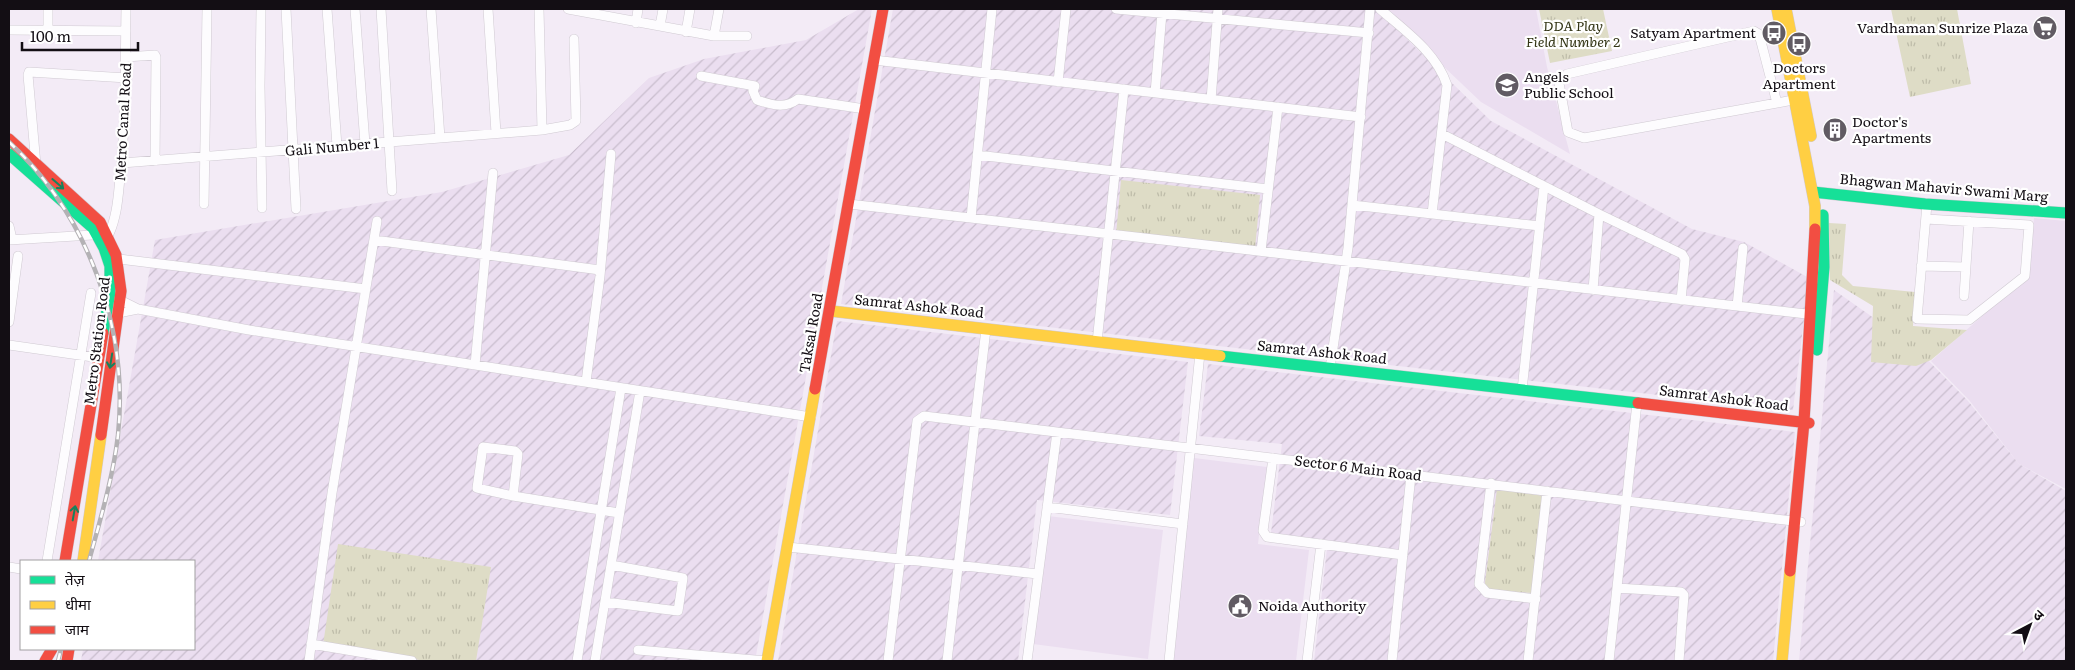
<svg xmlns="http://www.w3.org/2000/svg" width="2075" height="670" font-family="Literata,'Noto Sans Devanagari',serif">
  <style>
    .built { fill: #ebdef0 }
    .industrial { fill: url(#industrial-furrows) }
    .grass { fill: url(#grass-tufts) }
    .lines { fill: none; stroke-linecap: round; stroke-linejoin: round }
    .street-casing { stroke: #d0cad2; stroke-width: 10 }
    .fast-casing { stroke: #d0cad2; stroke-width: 12 }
    .slow-casing { stroke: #d0cad2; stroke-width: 12 }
    .jam-casing { stroke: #d0cad2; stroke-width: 12 }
    .street { stroke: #fdfcfe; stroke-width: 9 }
    .fast { stroke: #16e098; stroke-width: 11 }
    .slow { stroke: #ffcf43; stroke-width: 11 }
    .jam { stroke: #f24e42; stroke-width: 11 }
    .rail-casing { stroke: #b4b2b5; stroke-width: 4.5 }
    .rail { stroke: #fff; stroke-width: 2.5; stroke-dasharray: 8; stroke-linecap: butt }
    .oneway { stroke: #15825d }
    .labels { text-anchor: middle; stroke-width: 4.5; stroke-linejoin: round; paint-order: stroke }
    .park-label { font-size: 14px; font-style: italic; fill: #323414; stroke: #fff }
    .poi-label { font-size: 14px; fill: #130e14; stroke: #fff; text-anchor: start }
    .street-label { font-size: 14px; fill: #130e14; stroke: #fff }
  </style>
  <defs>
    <pattern id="industrial-furrows" width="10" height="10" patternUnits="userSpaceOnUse" patternTransform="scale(1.25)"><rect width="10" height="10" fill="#ebdef0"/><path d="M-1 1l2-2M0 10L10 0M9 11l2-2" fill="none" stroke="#c9bdcd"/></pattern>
    <pattern id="grass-tufts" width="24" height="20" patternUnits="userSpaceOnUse" patternTransform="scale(1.25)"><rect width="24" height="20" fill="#dedcc6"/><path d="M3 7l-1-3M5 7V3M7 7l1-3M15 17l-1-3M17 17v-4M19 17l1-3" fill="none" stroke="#bebca9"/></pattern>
  </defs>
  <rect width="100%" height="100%" fill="#f3ebf6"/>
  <path class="built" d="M1383 9H1536L1547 67 1570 154 1481 102Z
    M2034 218 2066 221V489L2019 464 1969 400 1931 361 2029 275Z
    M1194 458 1267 467 1258 544 1309 550 1296 661H1170Z
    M1048 516 1163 530 1148 659 1033 644Z"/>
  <path class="industrial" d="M859 9H872L755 661H81L83 649H194V561H98L155 240 442 192 569 155 649 78 704 59 806 40Z
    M893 9H1376L1491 121 1692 229 1744 242 1809 278 1793 410 841 304Z
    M1834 290 1915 347 1968 401 2019 464 2066 491V661H1799Z
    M837 321 1188 362 1170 515 1037 500 1018 661H778Z
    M1208 364 1795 432 1773 661H1314L1328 540 1271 533 1282 444 1199 436Z"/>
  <path class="grass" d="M1539 9H1603L1612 51 1550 63Z
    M1891 9H1957L1971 84 1910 97Z
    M1121 180 1260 195 1255 249 1116 235Z
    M1829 223 1846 224 1842 275 1853 286 1915 292 1913 326 1967 330 1931 360 1916 366 1871 362 1873 306 1830 280Z
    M1497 489 1544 496 1533 593 1484 590Z
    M338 544 491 567 476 661H426L323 645Z"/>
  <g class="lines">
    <defs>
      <path id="street" d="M261 9 260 86 262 208
        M286 9 296 209
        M327 9 337 146
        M355 9 365 144
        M381 9 392 191
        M431 9 440 138
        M488 9 496 133
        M539 9 542 130
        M568 9 714 36H747
        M1116 9 1369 33
        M1380 9C1405 31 1436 52 1447 85L1432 214
        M636 23 638 9
        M660 26 663 9
        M9 30 126 31
        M48 30V9
        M686 32 690 9
        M714 36 719 9
        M126 57 155 55 156 57 155 161
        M874 60 1361 117
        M701 76 755 86 753 91 757 100C772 105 785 109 798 99L865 109
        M1058 82 1066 9
        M1155 93 1162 13
        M1211 100 1218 9
        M1777 103 1759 34 1754 31 1567 74 1559 83 1568 132 1584 138 1777 103 1798 99
        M1442 134 1599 214 1682 254 1685 259 1681 300
        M977 155 1268 189
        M122 163 542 130 570 125 576 121 574 39
        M36 165 28 75 29 72 127 78
        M204 204 207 9
        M849 204 1815 315
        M1352 205 1540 226
        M971 218 992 9
        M1926 219 2029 225 2025 276 1969 320 1917 319 1927 204
        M9 226 12 239
        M9 240 109 234C117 216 118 198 120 178 126 122 125 65 126 9
        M374 240 600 270
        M1261 251 1278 107
        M119 259 366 289
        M1921 266 1966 267
        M1593 290 1599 214
        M1964 296 1969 221
        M1737 306 1743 248
        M138 309 249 330 811 417
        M118 313 138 309 120 300
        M9 322 18 256
        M1097 342 1124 89
        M9 345 100 358
        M475 365 493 173
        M1330 368 1348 248 1370 9
        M586 382 600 276 611 154
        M1522 390 1544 186
        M1273 458 1263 531 1267 537 1403 555
        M1491 483 1479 584 1487 593 1536 599
        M513 496 477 488 483 447 515 451 518 454 513 496 619 513
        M1047 507 1183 524
        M788 547 1038 574
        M47 561 91 293
        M9 567 21 569
        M1617 588 1681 592 1684 595 1679 661
        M605 602 678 611 683 578 611 565
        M311 644 412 661
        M638 650 768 661
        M309 661 332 493 377 221
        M577 661 621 388
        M595 661 640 391
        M888 661 917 421 924 416 1801 522
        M947 661 986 329
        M1027 661 1057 432
        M1169 661 1200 353
        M1307 661 1321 544
        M1392 661 1411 475
        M1528 661 1547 491
        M1609 661 1637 403"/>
      <path id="fast" d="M9 154 93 228 104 248 110 266V292L103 333
        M1813 192 1925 204 2066 213
        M1817 350 1824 267 1823 215
        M1220 356 1638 403"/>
      <path id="slow" d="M1777 9 1815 206V229
        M1786 9 1811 136
        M831 311 1220 356
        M83 561 101 435
        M767 661 815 389
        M1782 661 1790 571"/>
      <path id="jam" d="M9 139 100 222 116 255 121 291 101 435
        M815 389 883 9
        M1638 403 1809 423
        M65 561 103 333
        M1790 571 1804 422 1815 229
        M45 661 52 649
        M67 661 69 649"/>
    </defs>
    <use href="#street" class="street-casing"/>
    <use href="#fast" class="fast-casing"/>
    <use href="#slow" class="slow-casing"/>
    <use href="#jam" class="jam-casing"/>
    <use href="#street" class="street"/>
    <use href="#fast" class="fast"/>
    <use href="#slow" class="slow"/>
    <use href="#jam" class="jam"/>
    <defs>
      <path id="rail" d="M9 142C88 215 129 328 118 435 113 478 100 520 89 561
        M58 661 61 649"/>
    </defs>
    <use href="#rail" class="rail-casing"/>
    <use href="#rail" class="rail"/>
  </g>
  <defs><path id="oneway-shaft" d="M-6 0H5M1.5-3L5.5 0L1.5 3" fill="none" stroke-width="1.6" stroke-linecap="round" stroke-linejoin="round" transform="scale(1.25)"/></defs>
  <g class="oneway">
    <use href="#oneway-shaft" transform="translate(58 184) rotate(41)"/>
    <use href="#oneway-shaft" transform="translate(111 361) rotate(99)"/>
    <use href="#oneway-shaft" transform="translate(74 513) rotate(-80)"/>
  </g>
  <defs>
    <symbol id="supermarket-disc" viewBox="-11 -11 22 22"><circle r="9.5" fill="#615b63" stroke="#fff"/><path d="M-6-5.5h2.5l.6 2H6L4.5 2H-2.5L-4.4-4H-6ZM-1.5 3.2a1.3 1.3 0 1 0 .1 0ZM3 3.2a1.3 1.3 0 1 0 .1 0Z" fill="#fff"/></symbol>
    <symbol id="bus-disc" viewBox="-11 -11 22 22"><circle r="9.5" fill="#615b63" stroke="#fff"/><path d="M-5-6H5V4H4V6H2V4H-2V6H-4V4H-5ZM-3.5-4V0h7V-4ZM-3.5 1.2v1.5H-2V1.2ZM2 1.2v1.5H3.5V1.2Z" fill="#fff"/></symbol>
    <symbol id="school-disc" viewBox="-11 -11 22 22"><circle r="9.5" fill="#615b63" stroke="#fff"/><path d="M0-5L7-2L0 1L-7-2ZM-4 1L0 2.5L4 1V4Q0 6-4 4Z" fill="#fff"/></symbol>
    <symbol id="building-disc" viewBox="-11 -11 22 22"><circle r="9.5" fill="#615b63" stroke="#fff"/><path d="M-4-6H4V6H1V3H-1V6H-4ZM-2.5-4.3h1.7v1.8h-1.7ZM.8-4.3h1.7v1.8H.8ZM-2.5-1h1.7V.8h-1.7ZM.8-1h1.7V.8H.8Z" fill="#fff"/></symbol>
    <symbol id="civic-disc" viewBox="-11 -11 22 22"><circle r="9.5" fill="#615b63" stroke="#fff"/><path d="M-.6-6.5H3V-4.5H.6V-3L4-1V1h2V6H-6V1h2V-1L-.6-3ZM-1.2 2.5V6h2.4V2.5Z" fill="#fff"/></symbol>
  </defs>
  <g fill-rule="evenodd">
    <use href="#supermarket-disc" x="2031" y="14" width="28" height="28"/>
    <use href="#bus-disc" x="1760" y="19" width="28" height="28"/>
    <use href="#bus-disc" x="1785" y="30" width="28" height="28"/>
    <use href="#school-disc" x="1493" y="71" width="28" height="28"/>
    <use href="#building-disc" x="1821" y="116" width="28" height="28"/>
    <use href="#civic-disc" x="1226" y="592" width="28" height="28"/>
  </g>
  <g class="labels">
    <g class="park-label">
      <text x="1573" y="31">DDA Play<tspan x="1573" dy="16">Field Number 2</tspan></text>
    </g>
    <g class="poi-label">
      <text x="2028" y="33" text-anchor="end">Vardhaman Sunrize Plaza</text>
      <text x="1756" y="38" text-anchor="end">Satyam Apartment</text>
      <text x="1799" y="73" text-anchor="middle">Doctors<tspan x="1799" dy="16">Apartment</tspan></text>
      <text x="1524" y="82">Angels<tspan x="1524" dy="16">Public School</tspan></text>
      <text x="1852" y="127">Doctor's<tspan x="1852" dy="16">Apartments</tspan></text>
      <text x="1258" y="611">Noida Authority</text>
    </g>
    <g class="street-label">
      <text transform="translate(123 122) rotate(-87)" y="5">Metro Canal Road</text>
      <text transform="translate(332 147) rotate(-5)" y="5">Gali Number 1</text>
      <text transform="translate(1944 188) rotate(5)" y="5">Bhagwan Mahavir Swami Marg</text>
      <text transform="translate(919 306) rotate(6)" y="5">Samrat Ashok Road</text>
      <text transform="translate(811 333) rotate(-80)" y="5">Taksal Road</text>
      <text transform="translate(97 341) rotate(-83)" y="5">Metro Station Road</text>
      <text transform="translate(1322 352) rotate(6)" y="5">Samrat Ashok Road</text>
      <text transform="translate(1724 398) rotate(7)" y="5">Samrat Ashok Road</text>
      <text transform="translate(1358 468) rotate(7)" y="5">Sector 6 Main Road</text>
    </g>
  </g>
  <rect width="2075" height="670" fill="none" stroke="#130e14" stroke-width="20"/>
  <rect x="20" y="560" width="175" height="90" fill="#ffffff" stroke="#a19fa1"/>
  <rect x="30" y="576" width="25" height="8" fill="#16e098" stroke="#a19fa1"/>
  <text x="65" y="585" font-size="15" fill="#130e14">तेज़</text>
  <rect x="30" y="601" width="25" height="8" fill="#ffcf43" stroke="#a19fa1"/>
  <text x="65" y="610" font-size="15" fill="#130e14">धीमा</text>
  <rect x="30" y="626" width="25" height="8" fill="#f24e42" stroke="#a19fa1"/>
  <text x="65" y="635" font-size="15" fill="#130e14">जाम</text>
  <g transform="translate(2030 625) rotate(41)" stroke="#ffffff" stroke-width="4" paint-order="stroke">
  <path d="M0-4L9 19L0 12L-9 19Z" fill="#130e14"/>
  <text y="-8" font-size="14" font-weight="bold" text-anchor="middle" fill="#130e14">उ</text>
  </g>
  <path d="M22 42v8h116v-8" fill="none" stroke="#130e14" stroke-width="2.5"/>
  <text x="30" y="42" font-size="15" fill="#130e14" stroke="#ffffff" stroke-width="4" paint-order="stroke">100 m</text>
</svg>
